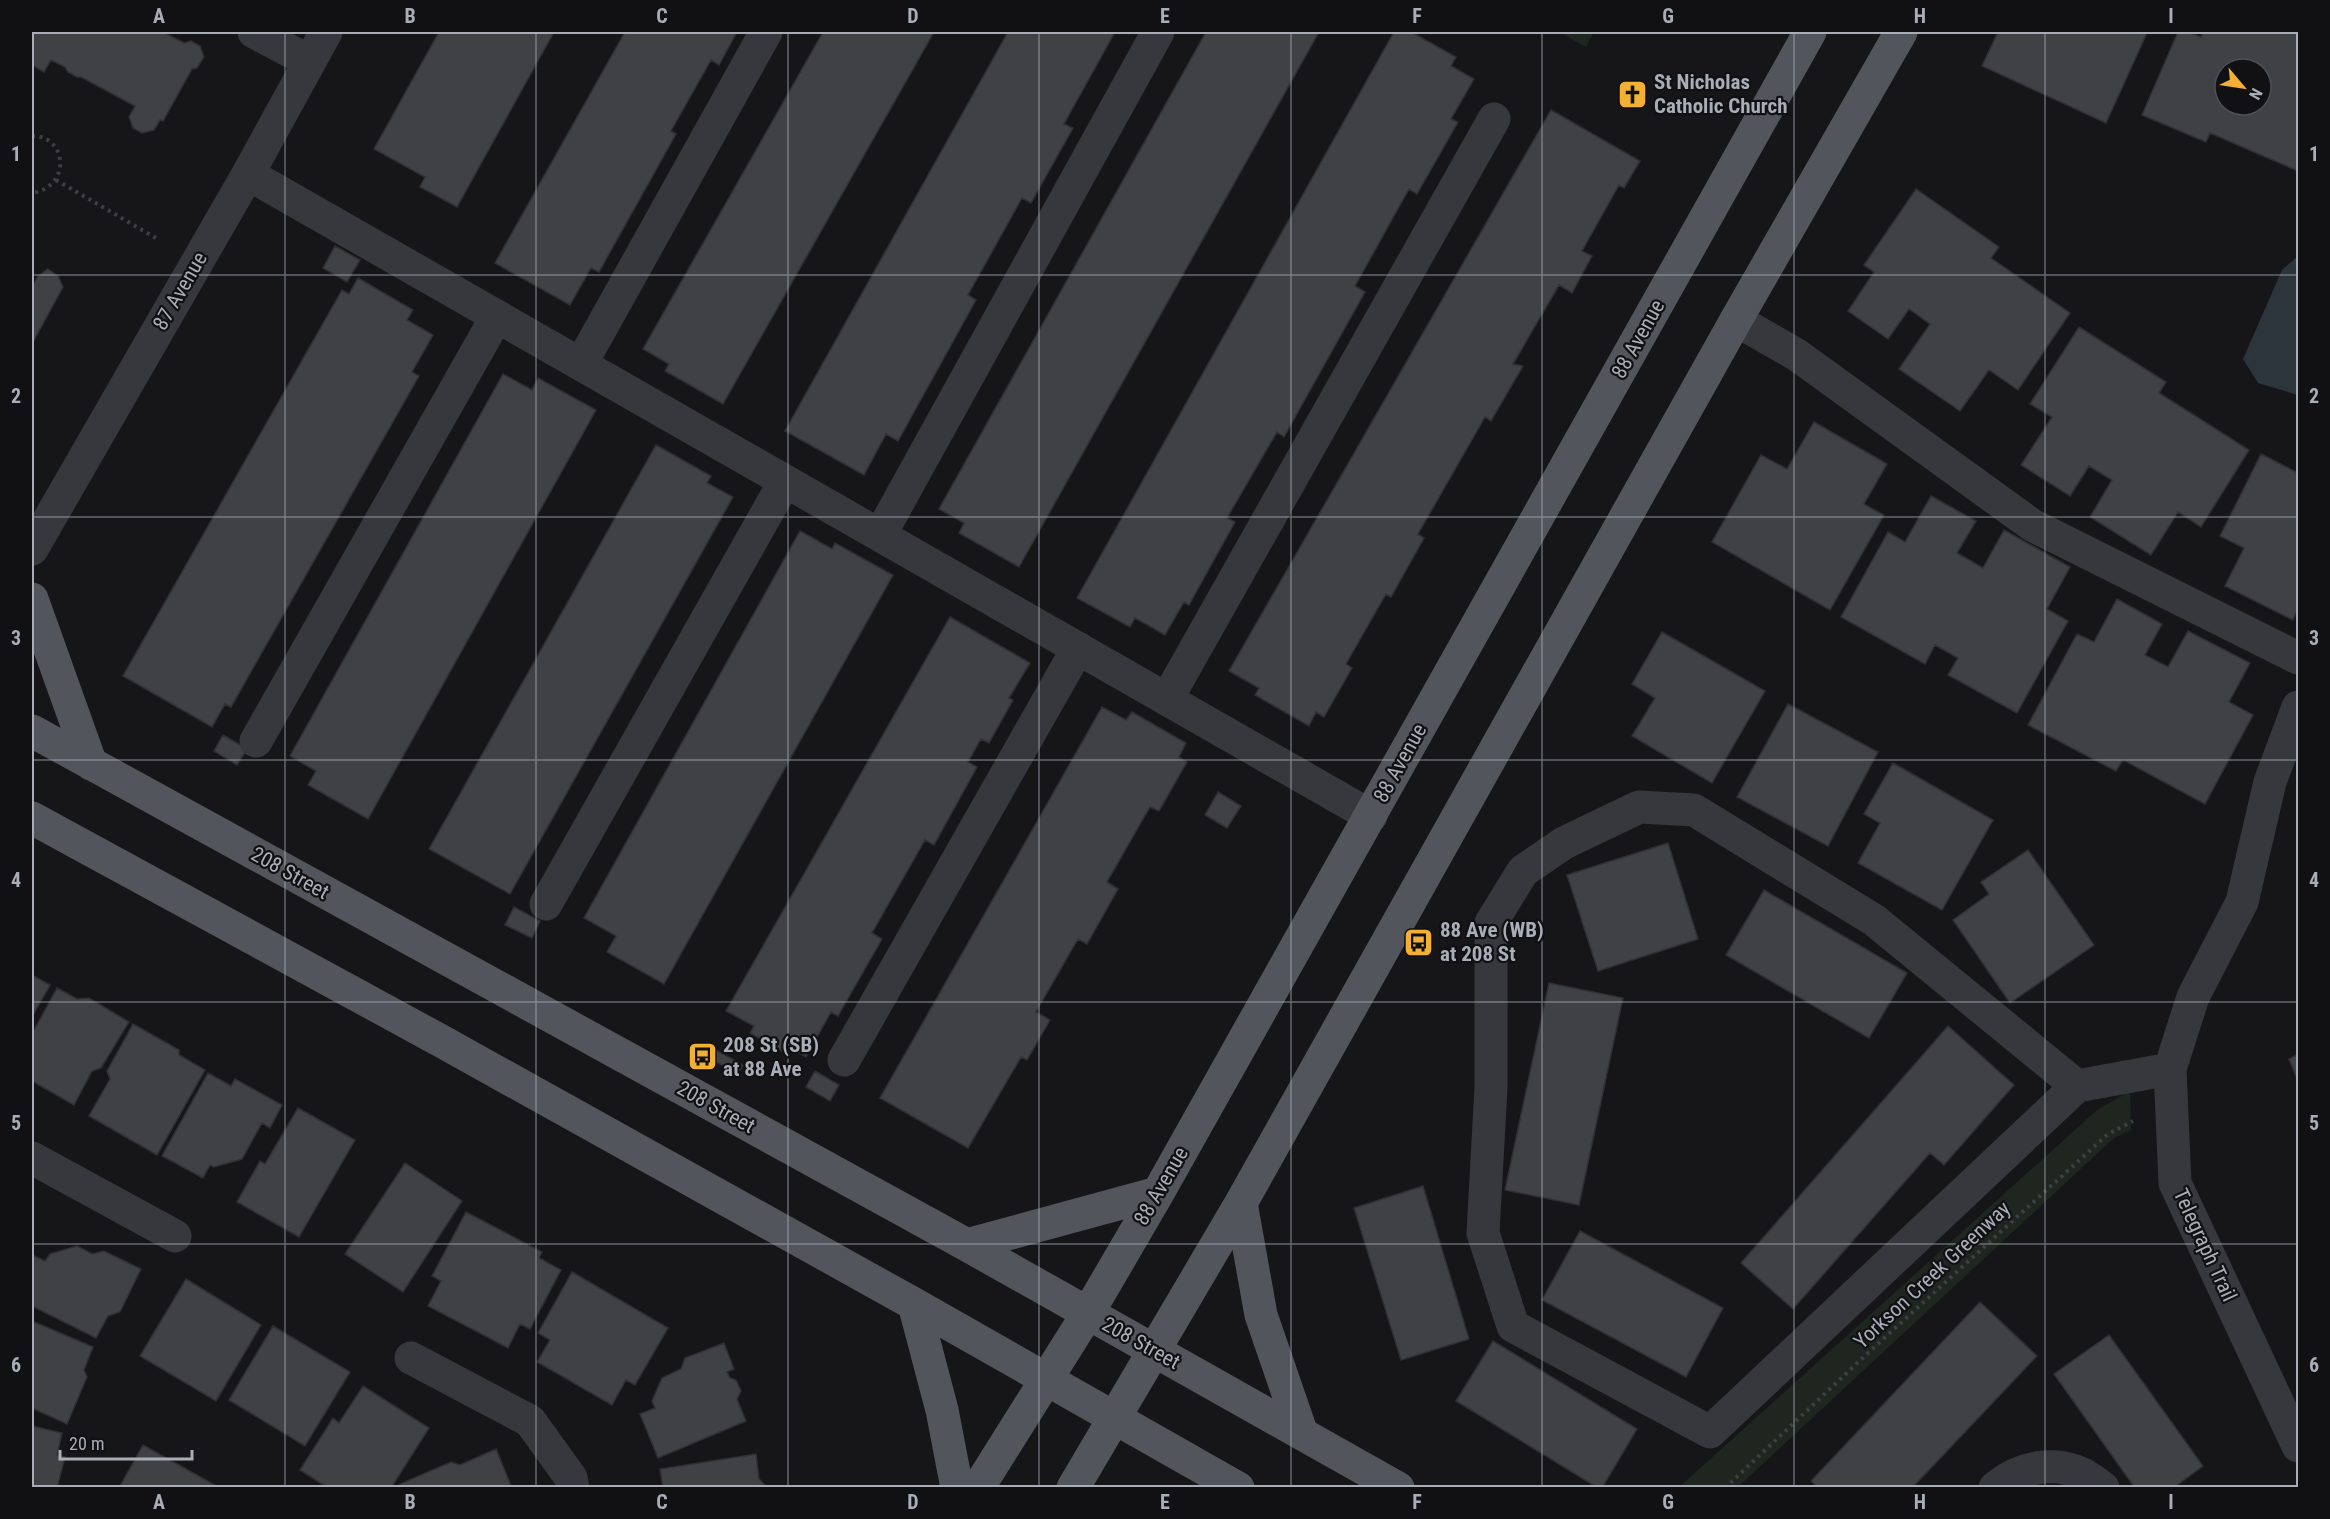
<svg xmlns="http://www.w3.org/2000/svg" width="2330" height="1519" font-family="'Roboto Condensed',sans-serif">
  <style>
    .green { fill: #1e261f }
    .water { fill: #2c353c }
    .building { fill: #404145; stroke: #303034; stroke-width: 1.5; fill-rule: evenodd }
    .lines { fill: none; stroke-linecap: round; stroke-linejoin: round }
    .path { stroke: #3d3f44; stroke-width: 4; stroke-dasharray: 3 4.5; stroke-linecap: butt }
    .minor { stroke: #37383d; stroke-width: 33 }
    .major { stroke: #53555c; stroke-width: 33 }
    .grid { fill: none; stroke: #a8adb8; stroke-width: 1.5; stroke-opacity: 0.55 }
    .labels { text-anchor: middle; stroke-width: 4.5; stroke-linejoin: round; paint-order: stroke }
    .poi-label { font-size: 21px; font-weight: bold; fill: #a8adb8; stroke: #111113; text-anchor: start }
    .street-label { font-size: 21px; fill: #a8adb8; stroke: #111113 }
    .neatline { fill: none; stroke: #a8adb8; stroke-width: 2 }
    .grid-label { font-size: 20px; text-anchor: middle; font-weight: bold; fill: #a8adb8 }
  </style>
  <rect width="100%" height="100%" fill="#161618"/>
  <path class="green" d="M1559 32H1594L1586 47Z
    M2130 1091 2131 1130 2114 1138 1738 1487 1678 1488 2097 1110Z"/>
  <path class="water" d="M2298 256V395L2258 383 2243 359 2282 270Z"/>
  <path class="building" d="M32 32H163L184 43 191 41 200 46 204 57 197 68 192 69 163 121 160 120 154 130 142 133 133 128 129 117 135 106 81 77H77L68 72 65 67 51 60 44 72 32 65Z
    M439 32H554L457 207 420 187 425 177 374 149Z
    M625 32H737L719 65 711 60 671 131 676 134 599 272 591 268 570 305 495 263Z
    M823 32H934L723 404 665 371 669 364 643 349Z
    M1008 32H1115L1064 124 1073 128 1031 203 1022 198 968 295 976 300 898 441 886 434 864 475 785 431Z
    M1206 32H1319L1019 567 959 533 964 523 939 509Z
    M1394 32H1411L1456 57 1451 66 1474 79 1451 119 1458 122 1417 194 1409 189 1355 286 1365 292 1284 437 1277 432 1227 518 1235 522 1189 605 1184 602 1165 635 1135 618 1130 627 1077 598Z
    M1998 32H2144L2147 33 2106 123 1982 66Z
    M2178 32H2188L2201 37 2203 32H2298V171L2210 133 2206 142 2142 115ZM2225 69H2261V105H2225Z
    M1551 110 1640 161 1624 188 1619 185 1582 251 1592 256 1572 293 1559 285 1513 364 1523 366 1491 421 1485 417 1418 534 1424 538 1391 597 1386 594 1346 664 1352 668 1324 717 1316 712 1309 726 1255 695 1259 688 1229 671Z
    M1916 189 1999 247 1991 258 2070 313 2018 390 1989 370 1960 411 1899 369 1930 324 1909 309 1888 339 1848 311 1874 272 1864 265Z
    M335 246 360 260 347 282 323 268Z
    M48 269 58 276 63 287 32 344V287L38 276Z
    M358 278 413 310 407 320 433 335 412 372 419 376 231 707 225 704 212 727 123 676 342 290 349 294Z
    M2079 327 2166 382 2159 393 2249 450 2201 527 2178 512 2151 555 2090 517 2112 480 2089 466 2070 496 2021 465 2052 417 2030 404Z
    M503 374 532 390 538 378 596 410 368 819 308 785 316 771 290 756Z
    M1814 422 1887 464 1864 504 1884 515 1830 610 1712 542 1761 455 1787 469Z
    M656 445 711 476 707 483 733 497 510 894 429 849Z
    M2261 454 2298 473V608L2293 620 2225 586 2244 548 2220 536Z
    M1931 496 1976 521 1957 553 1983 568 2004 530 2070 567 2047 609 2068 621 2017 713 1948 675 1958 658 1935 645 1925 664 1841 617 1888 532 1905 542Z
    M800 531 832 549 835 543 893 575 664 984 607 952 616 936 584 918Z
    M2117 599 2162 624 2145 655 2168 667 2188 631 2250 663 2229 702 2253 715 2205 804 2123 760 2116 771 2028 725 2077 634 2094 642Z
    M950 617 1030 663 1009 698 1013 700 989 743 981 739 968 762 977 767 934 845 925 840 872 933 882 939 838 1016 831 1012 806 1057 786 1045 783 1052 750 1033 754 1026 726 1011Z
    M1662 632 1765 691 1712 783 1632 736 1655 698 1632 684Z
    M1788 704 1878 752 1828 846 1737 797Z
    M1102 707 1126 720 1132 712 1186 743 1179 757 1187 762 1159 811 1150 807 1107 882 1118 889 1087 944 1078 939 1036 1012 1050 1020 1027 1060 1021 1057 968 1148 880 1098Z
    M223 735 247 749 237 765 214 751Z
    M1893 763 1993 820 1942 910 1858 863 1880 823 1864 814Z
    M1218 792 1241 806 1227 828 1205 815Z
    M1668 843 1698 939 1598 971 1567 875Z
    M2028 850 2094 945 2010 1003 1953 920 1989 894 1981 882Z
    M1764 890 1907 973 1869 1038 1726 955Z
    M514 907 540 921 532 938 505 925Z
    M32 975 50 985 32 1017Z
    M1549 983 1623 998 1579 1205 1505 1190Z
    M57 988 77 999 89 998 129 1022 101 1068 92 1071 74 1105 32 1081V1034Z
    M133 1024 179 1050V1055L205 1070 157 1155 89 1116 110 1079 107 1071Z
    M1948 1026 2014 1085 1944 1165 1930 1153 1793 1309 1741 1263Z
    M712 1048 743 1065 738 1074 707 1057Z
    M2298 1054V1081L2289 1059Z
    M815 1071 839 1085 830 1101 806 1087Z
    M208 1073 231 1086 235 1079 282 1105 270 1128 262 1123 242 1159 214 1167 210 1165 203 1178 162 1156Z
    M298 1108 355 1140 299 1237 237 1202 260 1161 265 1164Z
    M405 1163 462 1201 403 1292 345 1254Z
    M1423 1186 1469 1339 1401 1360 1354 1208Z
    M466 1212 542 1252 539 1258 561 1270 530 1329 520 1324 508 1348 428 1306 441 1281 432 1276Z
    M1580 1231 1723 1308 1686 1377 1542 1300Z
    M77 1246 92 1254 104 1251 141 1269 120 1312 108 1316 96 1338 32 1306V1255L45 1261 50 1254Z
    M572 1272 668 1328 635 1385 626 1380 612 1405 537 1362 550 1340 538 1333Z
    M186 1279 261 1325 216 1401 140 1356Z
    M1980 1302 2037 1356 1912 1488H1818L1811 1481Z
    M32 1321 93 1347 84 1370 87 1377 67 1424 32 1408Z
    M273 1326 350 1372 305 1446 229 1400Z
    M2109 1335 2203 1466 2173 1488H2135L2054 1374Z
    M1493 1341 1637 1429 1602 1488H1598L1456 1401Z
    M724 1343 734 1369 727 1372 730 1378 736 1380 741 1391 737 1399 746 1421 658 1458 640 1414 655 1408 652 1401 662 1378 681 1369 685 1358Z
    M363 1386 429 1428 391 1488H328L300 1470 333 1418 339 1423Z
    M32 1426 62 1433 57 1455 65 1457 57 1488H32Z
    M143 1445 220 1488H119Z
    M496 1449 512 1488H402L400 1484 451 1462 460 1465Z
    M756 1454 759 1479 768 1488H663L660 1469Z"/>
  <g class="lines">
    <path class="path" d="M32 136C66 135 73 186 32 193
      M56 180 156 238
      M1725 1488 1870 1351 2108 1134 2133 1121"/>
    <path class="minor" d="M254 32 309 61
      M248 174 1371 816
      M1736 320 1797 355 2032 525 2298 658
      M581 364 766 32
      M880 535 1158 32
      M32 549 248 174 326 32
      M1167 699 1494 119
      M2298 707 2270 782 2242 902 2193 997 2170 1069 2175 1183 2298 1446
      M256 741 497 316
      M546 904 785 481
      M844 1060 1078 648
      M2077 1086 1874 920 1694 810 1639 807 1564 843 1523 871 1491 923V1087L1483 1233 1513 1326 1710 1432 2077 1086 2170 1069
      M32 1158 175 1236
      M411 1358 530 1421 571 1478 573 1488
      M1995 1488C2019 1467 2054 1460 2083 1474 2090 1478 2097 1483 2103 1488"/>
    <path class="major" d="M32 599 91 764
      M32 731 967 1245 1398 1488
      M32 818 443 1042 914 1304 1238 1488
      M1241 1203 1261 1315 1302 1434
      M967 1245 1158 1193
      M914 1304 942 1410 957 1488
      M978 1488 1088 1313 1158 1193 1810 32
      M1073 1488 1241 1203 1736 320 1901 32"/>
  </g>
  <path class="grid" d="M285 32V1488M536 32V1488M788 32V1488M1039 32V1488M1291 32V1488M1542 32V1488M1794 32V1488M2045 32V1488M32 275H2298M32 517H2298M32 760H2298M32 1002H2298M32 1244H2298"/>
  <defs>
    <symbol id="church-square" viewBox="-11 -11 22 22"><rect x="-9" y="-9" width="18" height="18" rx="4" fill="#f2b134" stroke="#111113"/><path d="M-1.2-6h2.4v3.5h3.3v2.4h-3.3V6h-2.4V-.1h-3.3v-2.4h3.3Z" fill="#111"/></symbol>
    <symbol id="bus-square" viewBox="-11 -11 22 22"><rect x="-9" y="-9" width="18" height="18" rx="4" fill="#f2b134" stroke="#111113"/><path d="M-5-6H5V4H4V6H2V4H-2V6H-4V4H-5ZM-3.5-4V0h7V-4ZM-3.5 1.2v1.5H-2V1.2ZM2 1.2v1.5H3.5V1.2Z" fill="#111"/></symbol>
  </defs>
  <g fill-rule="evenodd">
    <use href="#church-square" x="1616" y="78" width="33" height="33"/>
    <use href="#bus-square" x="1402" y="926" width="33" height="33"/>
    <use href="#bus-square" x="686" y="1040" width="33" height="33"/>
  </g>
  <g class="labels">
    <g class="poi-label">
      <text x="1654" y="89">St Nicholas<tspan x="1654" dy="24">Catholic Church</tspan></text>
      <text x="1440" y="937">88 Ave (WB)<tspan x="1440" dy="24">at 208 St</tspan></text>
      <text x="723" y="1052">208 St (SB)<tspan x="723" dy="24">at 88 Ave</tspan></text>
    </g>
    <g class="street-label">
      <text transform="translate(180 291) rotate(-60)" y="7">87 Avenue</text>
      <text transform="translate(1638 339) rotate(-61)" y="7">88 Avenue</text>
      <text transform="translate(1400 763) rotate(-61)" y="7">88 Avenue</text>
      <text transform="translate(290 873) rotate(29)" y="7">208 Street</text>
      <text transform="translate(716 1107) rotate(29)" y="7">208 Street</text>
      <text transform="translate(1161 1186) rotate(-60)" y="7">88 Avenue</text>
      <text transform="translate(2205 1245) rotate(65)" y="7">Telegraph Trail</text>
      <text transform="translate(1932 1275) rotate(-43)" y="7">Yorkson Creek Greenway</text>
      <text transform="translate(1141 1343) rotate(29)" y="7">208 Street</text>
    </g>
  </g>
  <rect width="2330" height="1519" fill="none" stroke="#111113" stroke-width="66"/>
  <g transform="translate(2243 87) rotate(119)"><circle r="28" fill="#111113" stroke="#4d4f55" stroke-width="1.5"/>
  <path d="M0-4.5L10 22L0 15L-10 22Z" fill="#f2b134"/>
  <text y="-9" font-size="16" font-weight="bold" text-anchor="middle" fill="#a8adb8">N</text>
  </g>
  <path d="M60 1450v9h132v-9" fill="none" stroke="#a8adb8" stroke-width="3"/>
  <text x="69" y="1450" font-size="18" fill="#a8adb8" stroke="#111113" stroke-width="4.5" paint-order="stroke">20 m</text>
  <rect x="33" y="33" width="2264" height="1453" class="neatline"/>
  <g class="grid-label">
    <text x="159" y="23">A</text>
    <text x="410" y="23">B</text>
    <text x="662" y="23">C</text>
    <text x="913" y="23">D</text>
    <text x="1165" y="23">E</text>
    <text x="1417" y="23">F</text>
    <text x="1668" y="23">G</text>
    <text x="1920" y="23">H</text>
    <text x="2171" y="23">I</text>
    <text x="16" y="161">1</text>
    <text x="2314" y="161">1</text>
    <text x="16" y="403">2</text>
    <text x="2314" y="403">2</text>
    <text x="16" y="645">3</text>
    <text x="2314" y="645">3</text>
    <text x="16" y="887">4</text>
    <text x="2314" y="887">4</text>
    <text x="16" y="1130">5</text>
    <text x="2314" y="1130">5</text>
    <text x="16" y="1372">6</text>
    <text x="2314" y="1372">6</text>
    <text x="159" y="1509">A</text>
    <text x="410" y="1509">B</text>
    <text x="662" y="1509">C</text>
    <text x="913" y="1509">D</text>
    <text x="1165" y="1509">E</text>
    <text x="1417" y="1509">F</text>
    <text x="1668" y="1509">G</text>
    <text x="1920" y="1509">H</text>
    <text x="2171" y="1509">I</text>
  </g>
</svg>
